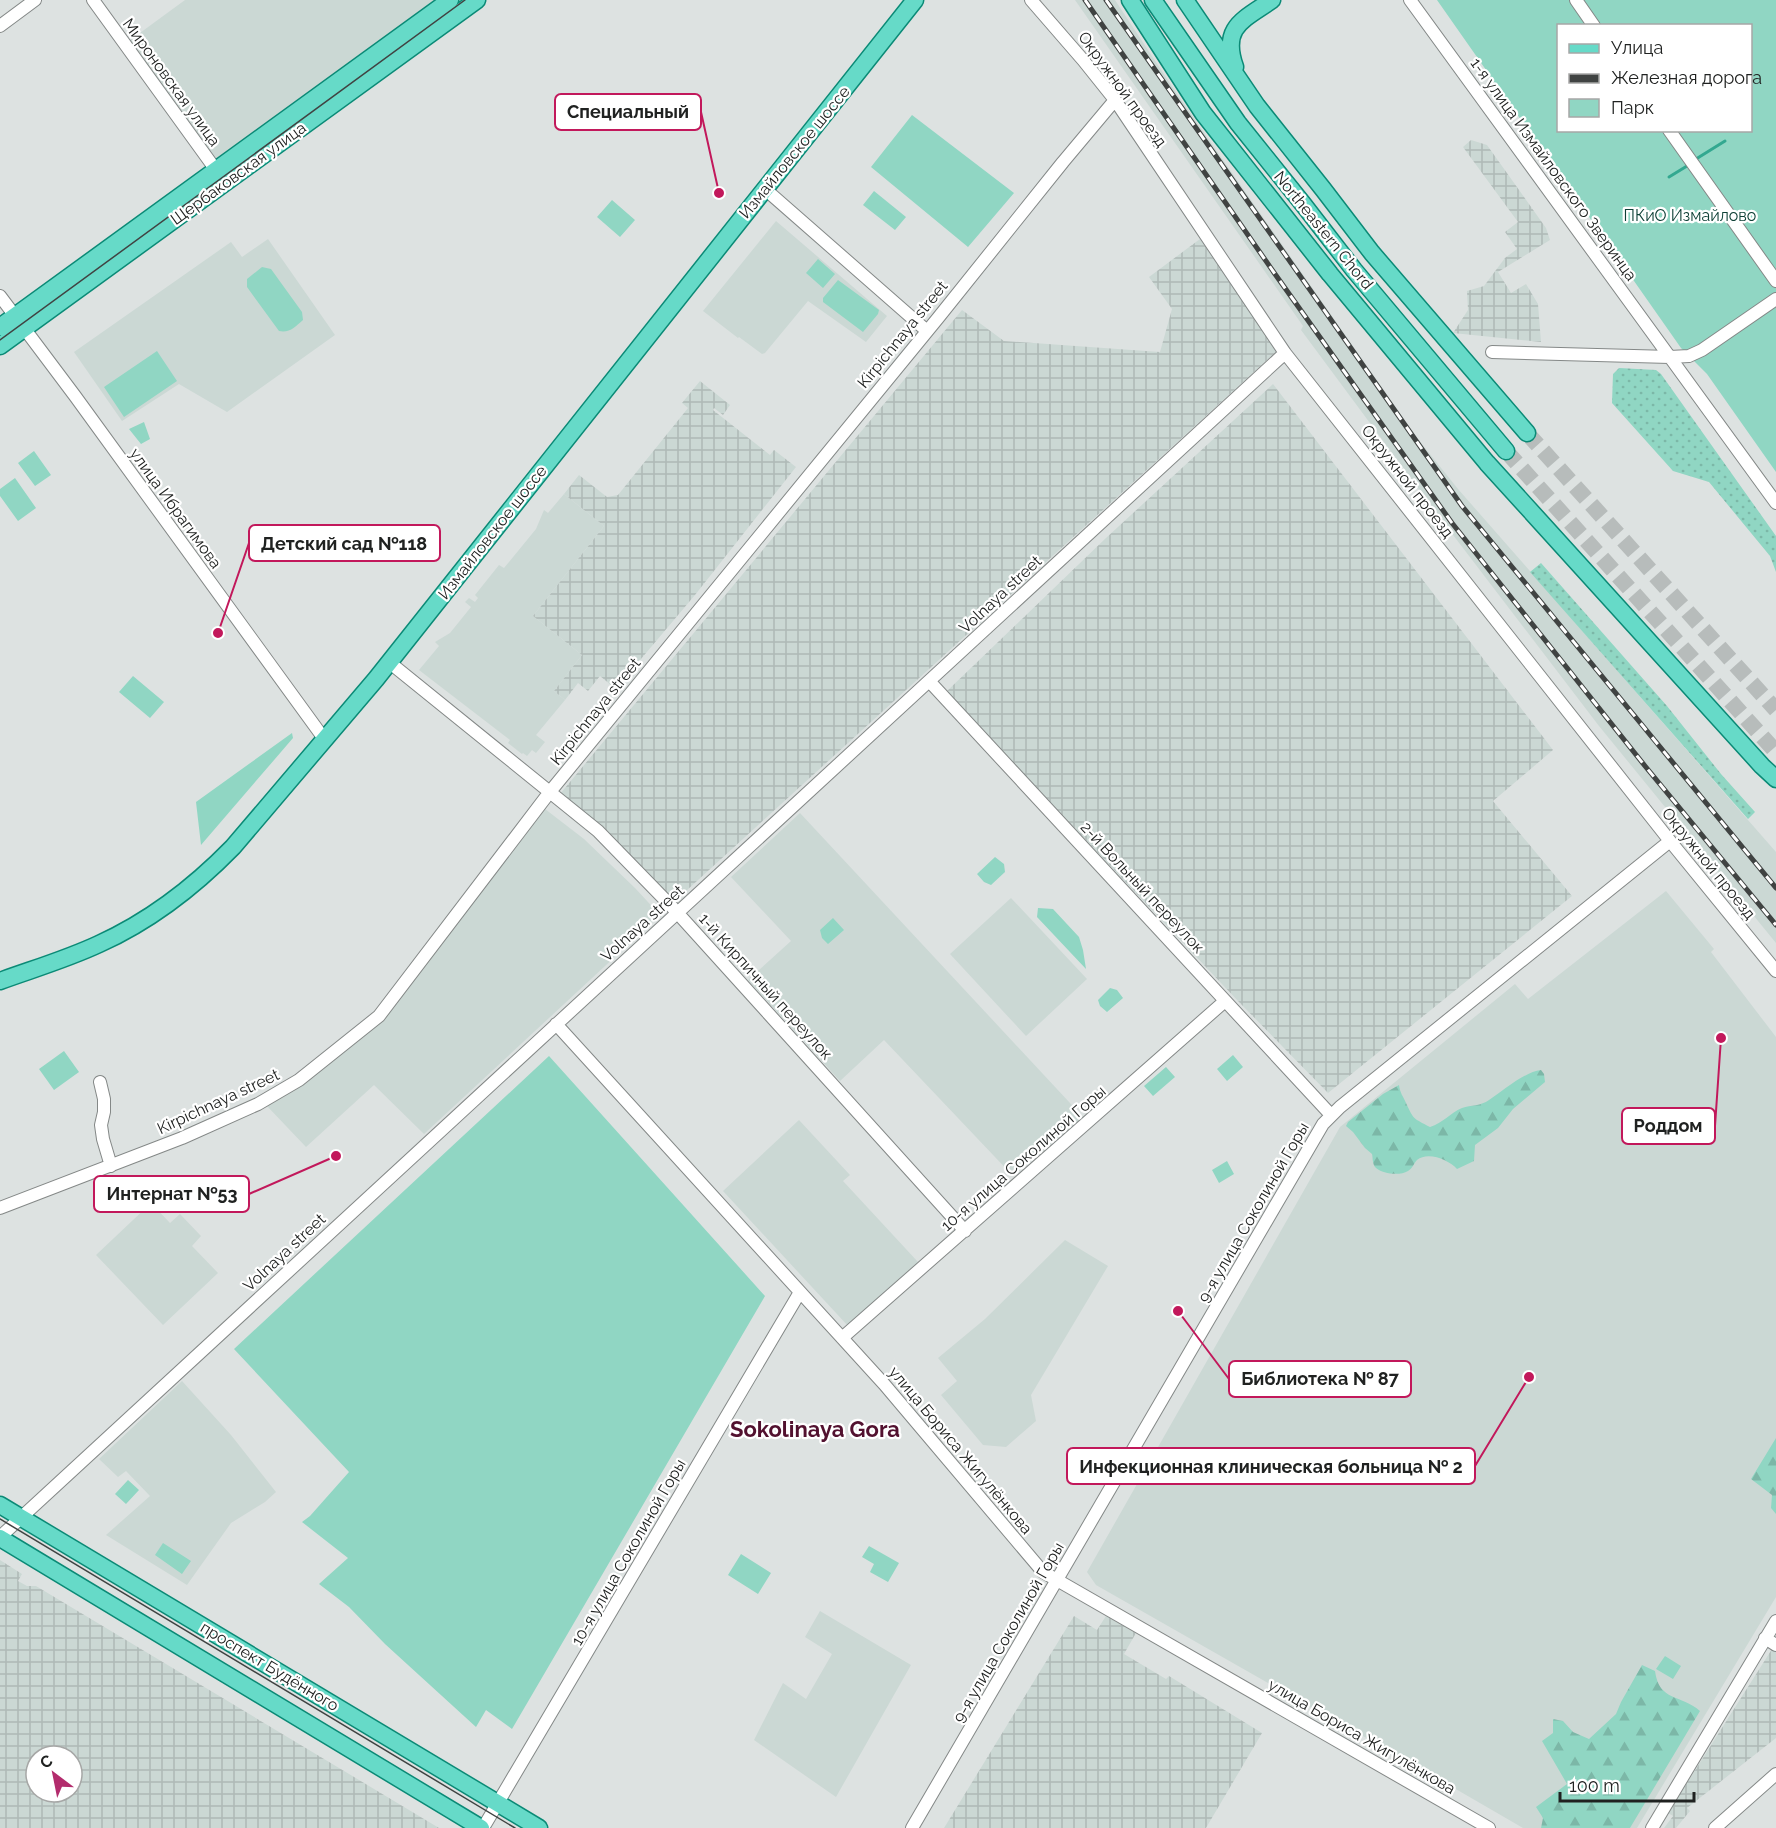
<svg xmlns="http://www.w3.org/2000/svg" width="1776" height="1828" font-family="Raleway,sans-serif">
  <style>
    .built { fill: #cbd8d4 }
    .industrial { fill: url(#industrial-grid); fill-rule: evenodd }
    .grass { fill: url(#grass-dots) }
    .forest { fill: url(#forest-firs) }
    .park { fill: #90d6c3; fill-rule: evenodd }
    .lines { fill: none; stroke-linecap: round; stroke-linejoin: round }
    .stream { stroke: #33a890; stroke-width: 3 }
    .major-tunnel { stroke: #b7bcbb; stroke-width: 16; stroke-dasharray: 16 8; stroke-linecap: butt }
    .minor-casing { stroke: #848887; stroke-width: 14 }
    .major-casing { stroke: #0b8a76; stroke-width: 19 }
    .minor { stroke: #fff; stroke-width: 12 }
    .major { stroke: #66dac8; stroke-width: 16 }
    .tram { stroke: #404342; stroke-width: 1.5 }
    .rail-casing { stroke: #404342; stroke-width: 5 }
    .rail { stroke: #fff; stroke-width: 3; stroke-dasharray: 9; stroke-linecap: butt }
    .labels { text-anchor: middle; stroke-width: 4.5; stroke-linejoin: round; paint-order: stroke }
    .street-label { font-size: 16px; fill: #202221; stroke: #fff }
    .park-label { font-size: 16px; fill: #0e4036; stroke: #fff }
    .district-label { font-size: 22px; font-weight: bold; fill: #52112f; stroke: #fff }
    .leader { fill: none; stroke: #c2185b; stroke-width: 2 }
    .callout-dot { fill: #c2185b; stroke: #fff; stroke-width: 2 }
    .callout { fill: #fff; stroke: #c2185b; stroke-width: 2 }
    .callout-label { font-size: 18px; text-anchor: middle; font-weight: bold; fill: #202221 }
  </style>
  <defs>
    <pattern id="industrial-grid" width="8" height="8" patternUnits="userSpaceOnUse" patternTransform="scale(1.5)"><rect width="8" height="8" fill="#cbd8d4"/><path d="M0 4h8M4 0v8" fill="none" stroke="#aeb9b6"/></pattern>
    <pattern id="grass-dots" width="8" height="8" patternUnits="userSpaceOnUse" patternTransform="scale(1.5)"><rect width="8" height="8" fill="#90d6c3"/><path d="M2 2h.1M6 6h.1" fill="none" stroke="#7cb7a7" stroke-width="1.8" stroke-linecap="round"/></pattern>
    <pattern id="forest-firs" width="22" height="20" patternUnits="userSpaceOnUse" patternTransform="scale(1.5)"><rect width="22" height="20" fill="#90d6c3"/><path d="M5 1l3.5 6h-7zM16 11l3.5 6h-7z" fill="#7cb7a7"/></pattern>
  </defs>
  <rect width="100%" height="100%" fill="#dde2e1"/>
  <path class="built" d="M185 0H444L216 160 129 41Z
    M1075 0H1115L1177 94 1417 438 1458 489 1776 852V943L1599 726 1450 531 1301 330 1303 326Z
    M776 221 887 316 866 342 808 301 765 353 762 354 739 337 738 338 703 311Z
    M268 239 335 335 227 412 179 384 122 421 74 352 231 242 242 257Z
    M564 494 604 526 533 616 582 655 554 691 565 700 536 735 545 742 536 753 532 750 527 756 523 753 522 754 508 743 510 740 419 670 439 646 435 642 450 633 471 607 465 602 469 598 475 602 478 598 475 595 499 565 504 568 536 529 544 510 548 513Z
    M545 809 584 839 635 888 660 915 424 1134 374 1085 306 1147 267 1106 306 1080 380 1017Z
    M800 813 1083 1117 1013 1176 884 1040 840 1081 748 980 791 941 731 877Z
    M1666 891 1714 949 1711 952 1776 1037V1597L1637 1828H1523L1385 1748 1317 1711 1096 1585 1087 1572 1340 1127 1515 984 1528 999Z
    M1011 898 1087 979 1026 1036 950 954Z
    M799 1120 850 1175 843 1181 918 1262 849 1327 723 1191Z
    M151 1203 170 1223 180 1214 201 1236 192 1246 218 1273 163 1325 96 1255Z
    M1065 1240 1108 1266 1031 1395 1036 1421 1006 1447 983 1445 941 1395 957 1381 938 1358 985 1319Z
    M182 1381 231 1435 276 1492 265 1502 231 1523 187 1585 106 1535 150 1496 126 1471 118 1477 99 1459Z
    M820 1611 911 1665 836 1797 754 1740 783 1683 806 1699 832 1654 805 1637Z"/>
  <path class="industrial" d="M1471 140 1487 145 1546 228 1550 240 1498 272 1511 293 1526 284 1538 304 1541 342 1453 333 1468 310 1467 291 1484 286 1505 258 1517 249 1505 232 1518 222 1463 147Z
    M1200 239 1277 351 674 902 560 794 962 310 1004 341 1160 352 1172 309 1149 277Z
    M700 381 730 405 723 415 714 408 713 410 770 455 774 450 796 467 695 595 619 685 617 690 600 676 588 691 578 683 565 700 554 691 582 655 533 616 604 526 564 494 579 475 607 497 618 495 688 408 682 403Z
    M1273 384 1553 750 1493 801 1572 896 1328 1093 1238 1001 946 692 1106 538Z
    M0 1560 22 1574 18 1581 27 1586H36L439 1828H0ZM36 1756H72V1792H36Z
    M1074 1616 1097 1630 1106 1616 1136 1633 1124 1654 1166 1679 1169 1676 1262 1733 1206 1828H944Z
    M1772 1649 1776 1652V1738L1687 1808 1690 1811 1676 1828H1664L1673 1816 1668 1813Z"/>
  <path class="grass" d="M1619 368 1656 370 1661 374 1776 536V572L1770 556 1709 482 1673 471 1612 403 1613 374Z
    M1541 563 1667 706 1721 774 1755 812 1748 819 1530 572Z"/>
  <path class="forest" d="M1541 1070 1544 1074 1545 1082 1513 1109 1498 1128 1475 1145 1474 1161 1457 1169C1449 1160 1428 1151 1417 1160 1414 1163 1413 1168 1408 1171 1400 1176 1383 1174 1376 1168 1372 1164 1373 1158 1372 1154L1365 1148 1353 1132 1346 1126 1348 1122 1383 1094 1399 1085C1400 1093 1403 1096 1406 1103 1414 1120 1413 1118 1430 1127 1443 1123 1450 1113 1462 1108 1471 1105 1481 1106 1489 1100 1503 1091 1524 1072 1541 1070Z
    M1776 1438V1514L1771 1508 1772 1495 1751 1479Z
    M1642 1665 1655 1671C1659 1702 1681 1694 1700 1711L1630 1828H1541L1543 1818 1536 1807 1567 1784 1542 1741 1553 1733V1719L1563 1721 1573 1732 1589 1739 1616 1714 1621 1702Z"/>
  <path class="park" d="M1437 0H1776V472L1707 374 1681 348ZM1558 26H1750V130H1558Z
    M912 115 1014 193 968 247 871 167Z
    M874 191 906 217 895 230 863 205Z
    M612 200 635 220 620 237 597 217Z
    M818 259 835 274 823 288 806 273Z
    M262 267 271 269 302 312 303 320C295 327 290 333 279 331L247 287V279Z
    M838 280 879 310 878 314 863 332 823 302V298Z
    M157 351 177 381 124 417 104 387Z
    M144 422 150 439 141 444 129 429Z
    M34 451 51 475 35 486 18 463Z
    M15 478 36 508 18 521 0 496V489Z
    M133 676 164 702 150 718 119 692Z
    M292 733 293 738 201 845 196 802Z
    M995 857 1004 864 1005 872 991 885 984 882 977 874Z
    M1038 908 1053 909 1079 937 1083 950 1086 969 1037 917Z
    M833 918 844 930 828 944 822 938 820 930Z
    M1110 988 1117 990 1123 998 1107 1012 1100 1006 1098 1000Z
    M64 1051 79 1072 54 1090 39 1069Z
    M1233 1055 1243 1067 1227 1081 1217 1069Z
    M549 1056 765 1296 512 1729 486 1710 476 1727 385 1644 349 1607 319 1584 348 1558 302 1522 310 1516 349 1472 234 1349Z
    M1166 1067 1175 1077 1153 1096 1144 1086Z
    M1227 1161 1234 1174 1219 1183 1212 1170Z
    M128 1480 139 1490 126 1504 115 1494Z
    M163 1543 191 1561 182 1574 155 1555Z
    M869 1546 899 1563 888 1582 870 1572 874 1564 862 1557Z
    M741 1554 771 1573 758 1594 728 1575Z
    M1665 1656 1681 1666 1673 1679 1656 1669Z"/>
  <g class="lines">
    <path class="stream" d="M1696 159 1725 141
      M1669 177 1687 166"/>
    <path class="major-tunnel" d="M1527 433 1776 710
      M1506 451 1776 752"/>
    <defs>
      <path id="minor" d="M93 0 221 177
        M1031 0 1083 60 1115 100 1285 353 1670 841 1776 971
        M1410 0 1776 503
        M1576 0 1594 26
        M0 26 35 0
        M1669 130 1776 281
        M765 189 927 331
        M0 296 75 396 325 740
        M1492 352 1670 357 1689 356 1702 350 1776 299
        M389 662 598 831 673 908 965 1231
        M930 682 1331 1115
        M556 1024 884 1384 1043 1572 1489 1828
        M100 1082 104 1099V1112L101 1125 103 1139 111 1166
        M0 1208 182 1138 258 1104 299 1080 379 1016 549 793 938 318 1063 162 1115 100
        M842 1338 1225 1001
        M0 1537 1285 353
        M1765 1638 1776 1645
        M483 1828 800 1292
        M912 1828 1323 1124 1340 1107 1670 841
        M1652 1828 1776 1621
        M1715 1828 1776 1774"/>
      <path id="major" d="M1130 0 1203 113 1330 274 1487 463 1762 766 1776 779
        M1153 0 1238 123 1303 204 1354 270 1506 451
        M1185 0 1257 106 1323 189 1372 253 1527 433
        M1235 67C1221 27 1243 20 1272 0
        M0 327 450 0
        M0 346 477 0
        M0 981C33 969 67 959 99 944 150 921 194 887 233 847L376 679 915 0
        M0 1505 539 1828
        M0 1538 481 1828"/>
    </defs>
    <use href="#minor" class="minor-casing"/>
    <use href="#major" class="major-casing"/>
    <use href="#minor" class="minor"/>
    <use href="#major" class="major"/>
    <path class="tram" d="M0 340 465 0
      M0 1519 515 1828"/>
    <defs>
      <path id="rail" d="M1085 0 1275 274 1452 523 1645 766 1776 925
        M1106 0 1462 506 1776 888"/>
    </defs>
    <use href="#rail" class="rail-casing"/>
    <use href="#rail" class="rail"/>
  </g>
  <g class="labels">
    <g class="street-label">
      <text transform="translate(172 82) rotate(54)" y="6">Мироновская улица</text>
      <text transform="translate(1123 89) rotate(54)" y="6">Окружной проезд</text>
      <text transform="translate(794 152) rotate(-51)" y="6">Измайловское шоссе</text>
      <text transform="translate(1554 169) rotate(54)" y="6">1-я улица Измайловского Зверинца</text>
      <text transform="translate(238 173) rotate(-36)" y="6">Щербаковская улица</text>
      <text transform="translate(1324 230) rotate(51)" y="6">Northeastern Chord</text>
      <text transform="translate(902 334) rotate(-51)" y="6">Kirpichnaya street</text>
      <text transform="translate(1408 481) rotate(52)" y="6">Окружной проезд</text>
      <text transform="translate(176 508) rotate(54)" y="6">улица Ибрагимова</text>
      <text transform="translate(492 532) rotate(-52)" y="6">Измайловское шоссе</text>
      <text transform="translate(1000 594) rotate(-43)" y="6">Volnaya street</text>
      <text transform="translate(595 711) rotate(-51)" y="6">Kirpichnaya street</text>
      <text transform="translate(1709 863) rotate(51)" y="6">Окружной проезд</text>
      <text transform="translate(1143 887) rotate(47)" y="6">2-й Вольный переулок</text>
      <text transform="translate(642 923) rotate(-42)" y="6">Volnaya street</text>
      <text transform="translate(766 986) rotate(48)" y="6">1-й Кирпичный переулок</text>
      <text transform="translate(218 1101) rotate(-25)" y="6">Kirpichnaya street</text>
      <text transform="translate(1023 1158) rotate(-41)" y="6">10-я улица Соколиной Горы</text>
      <text transform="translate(1253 1212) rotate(-60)" y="6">9-я улица Соколиной Горы</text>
      <text transform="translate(284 1252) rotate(-43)" y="6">Volnaya street</text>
      <text transform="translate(961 1450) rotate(50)" y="6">улица Бориса Жигулёнкова</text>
      <text transform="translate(628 1552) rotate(-60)" y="6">10-я улица Соколиной Горы</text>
      <text transform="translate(1008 1632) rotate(-60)" y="6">9-я улица Соколиной Горы</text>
      <text transform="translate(270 1666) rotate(31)" y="6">проспект Будённого</text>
      <text transform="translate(1362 1736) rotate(30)" y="6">улица Бориса Жигулёнкова</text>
    </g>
    <g class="park-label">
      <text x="1690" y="221">ПКиО Измайлово</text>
    </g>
    <g class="district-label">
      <text x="815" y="1437">Sokolinaya Gora</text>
    </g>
  </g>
  <path class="leader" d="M719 193L701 112M218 633L249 543M1721 1038L1715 1126M336 1156L249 1194M1178 1311L1229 1379M1529 1377L1475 1466"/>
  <g class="callout-dot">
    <circle cx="719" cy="193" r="6"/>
    <circle cx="218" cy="633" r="6"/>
    <circle cx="1721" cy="1038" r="6"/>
    <circle cx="336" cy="1156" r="6"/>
    <circle cx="1178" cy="1311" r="6"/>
    <circle cx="1529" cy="1377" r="6"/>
  </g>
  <g class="callout">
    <rect x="555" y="94" width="146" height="36" rx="6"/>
    <rect x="249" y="525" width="191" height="36" rx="6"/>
    <rect x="1622" y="1108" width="93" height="36" rx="6"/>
    <rect x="94" y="1176" width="155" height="36" rx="6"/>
    <rect x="1229" y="1361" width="182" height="36" rx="6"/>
    <rect x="1067" y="1448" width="408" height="36" rx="6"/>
  </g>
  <g class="callout-label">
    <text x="628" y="118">Специальный</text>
    <text x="344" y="550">Детский сад №118</text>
    <text x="1668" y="1132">Роддом</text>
    <text x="172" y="1200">Интернат №53</text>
    <text x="1320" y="1385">Библиотека № 87</text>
    <text x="1271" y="1473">Инфекционная клиническая больница № 2</text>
  </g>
  <rect x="1557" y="24" width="195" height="108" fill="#ffffff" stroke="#a6a7a6" stroke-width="1.5"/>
  <rect x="1569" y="44" width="30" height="9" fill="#66dac8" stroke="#a6a7a6" stroke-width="1.5"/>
  <text x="1611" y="54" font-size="18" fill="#202221">Улица</text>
  <rect x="1569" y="74" width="30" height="9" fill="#404342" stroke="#a6a7a6" stroke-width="1.5"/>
  <text x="1611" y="84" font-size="18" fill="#202221">Железная дорога</text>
  <rect x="1569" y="99" width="30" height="18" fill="#90d6c3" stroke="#a6a7a6" stroke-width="1.5"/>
  <text x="1611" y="114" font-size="18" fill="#202221">Парк</text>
  <g transform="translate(54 1774) rotate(328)"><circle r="28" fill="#ffffff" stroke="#a6a7a6" stroke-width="1.5"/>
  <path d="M0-4.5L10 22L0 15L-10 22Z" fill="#b32c6d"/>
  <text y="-9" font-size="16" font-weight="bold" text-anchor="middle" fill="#202221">С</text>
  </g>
  <path d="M1560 1792v9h134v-9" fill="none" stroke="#202221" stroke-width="3"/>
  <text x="1569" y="1792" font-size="18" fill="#202221" stroke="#ffffff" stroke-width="4.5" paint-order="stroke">100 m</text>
</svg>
